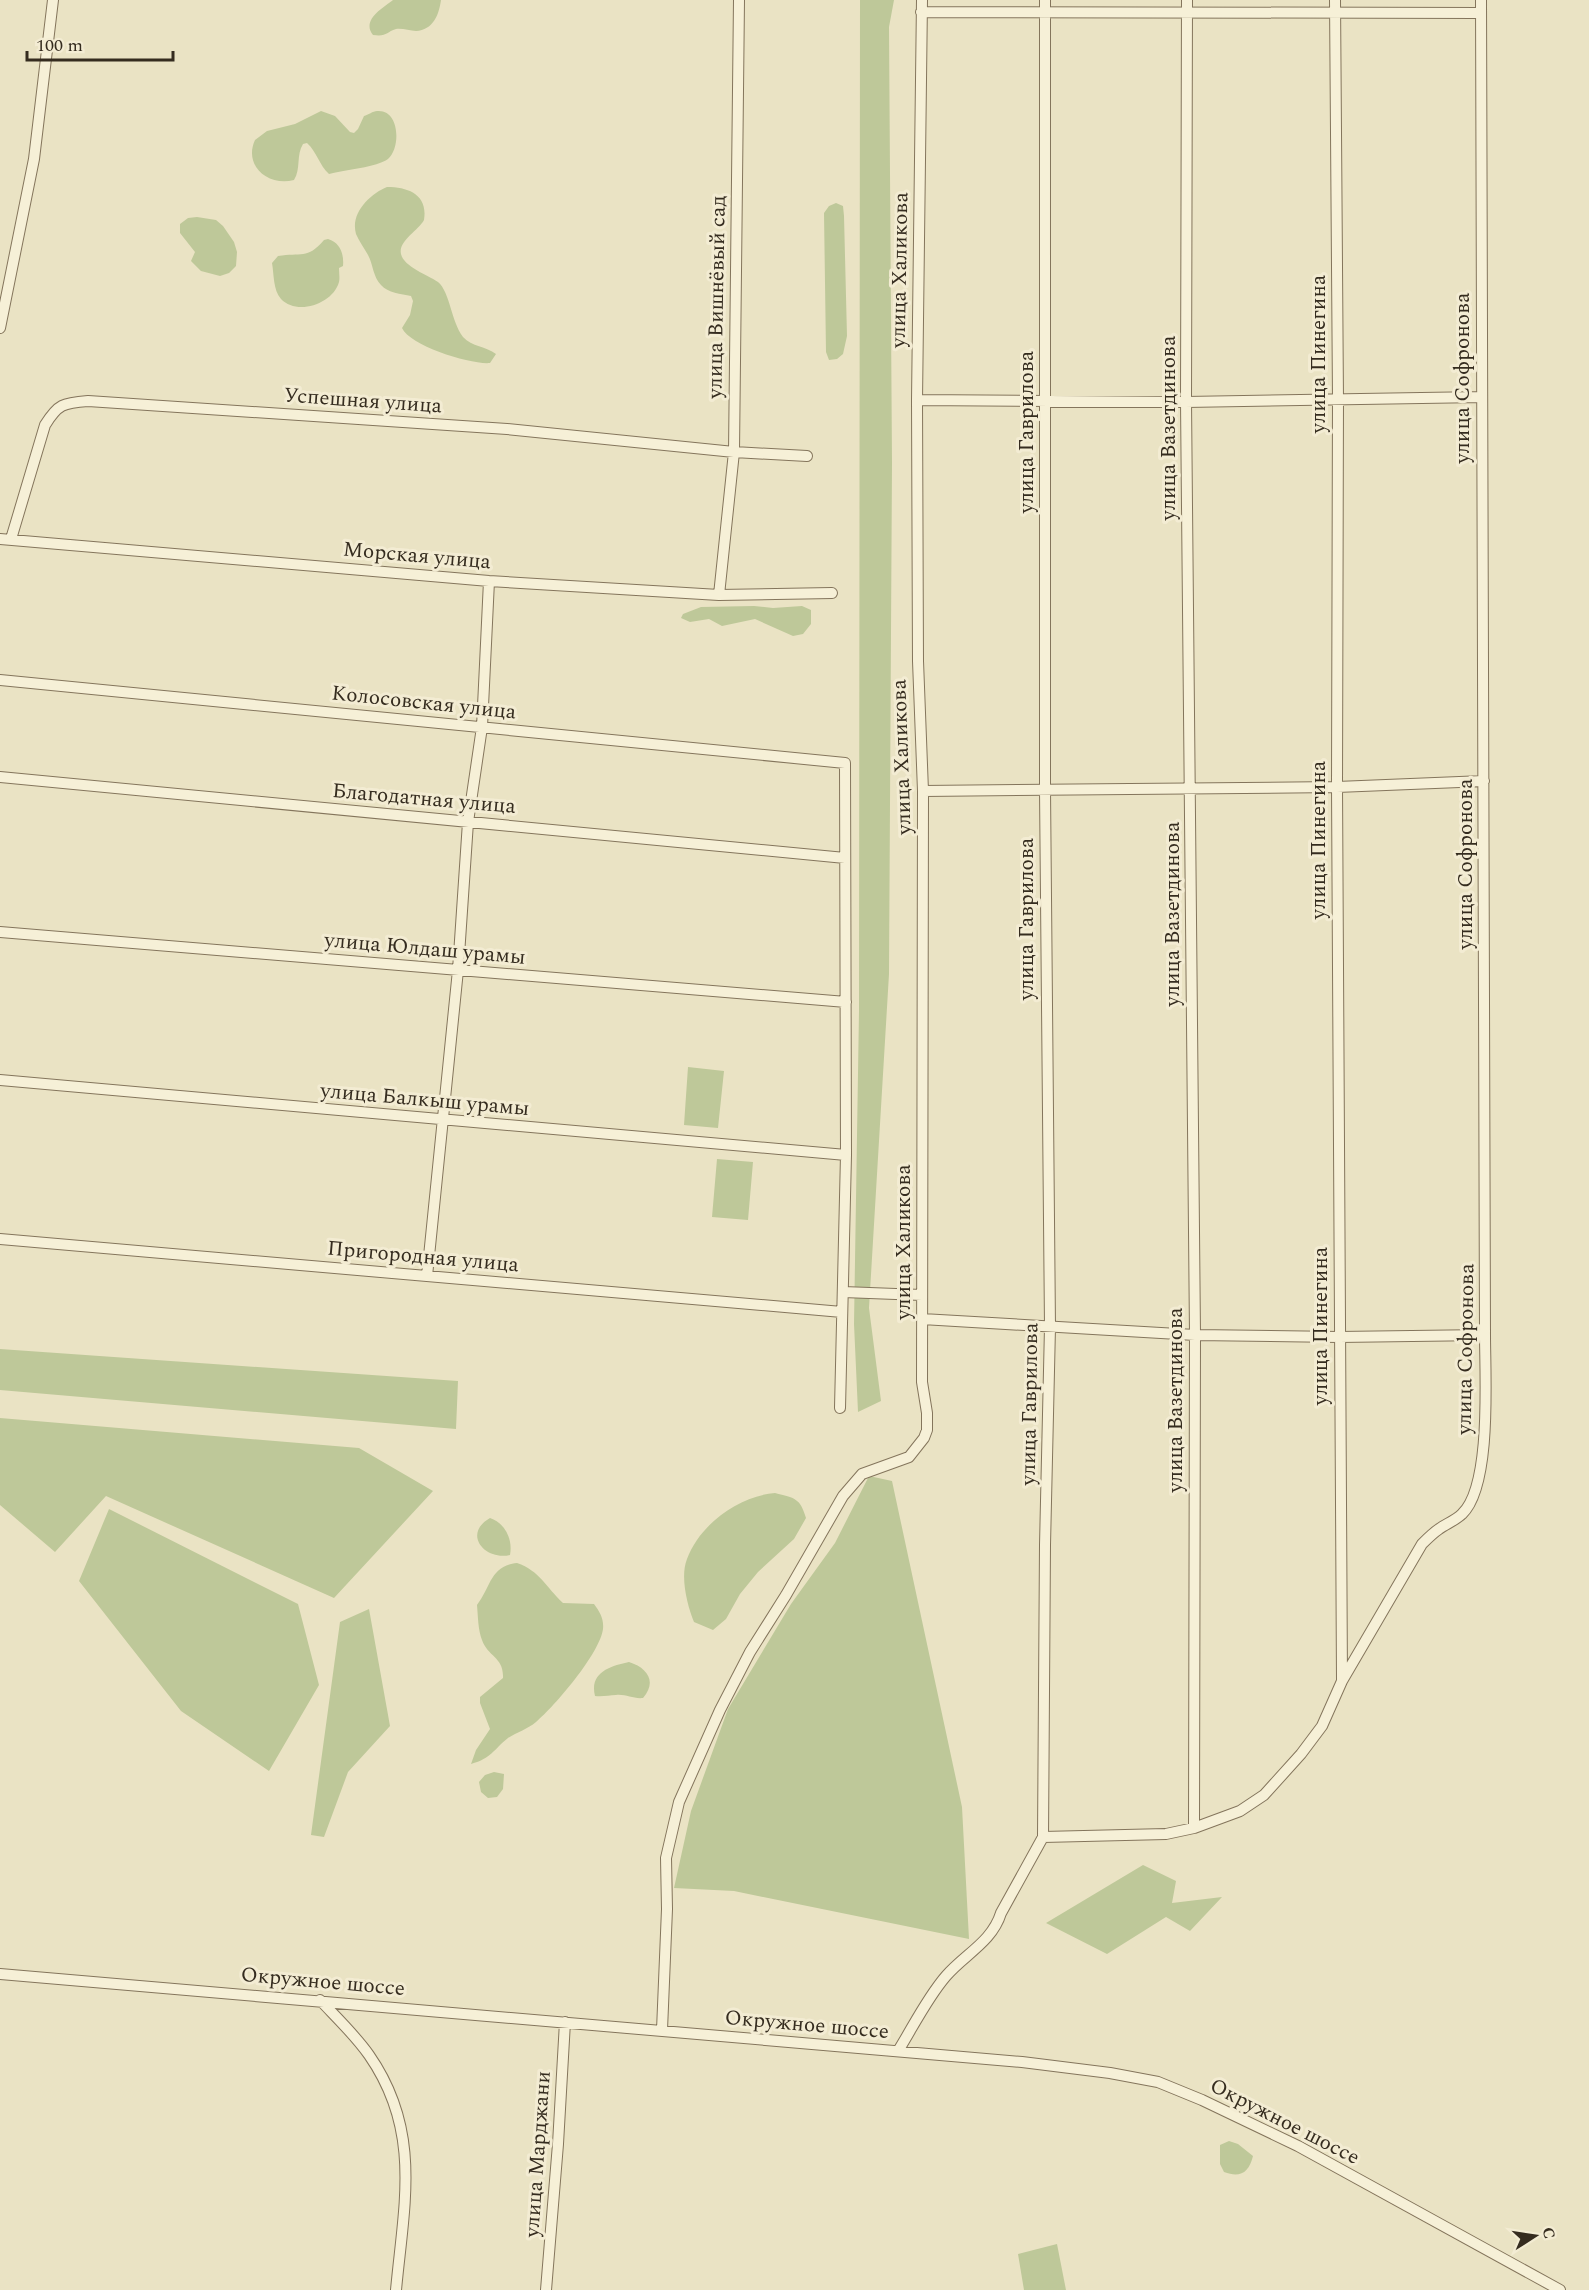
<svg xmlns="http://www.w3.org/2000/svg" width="1589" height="2290" font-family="Spectral,serif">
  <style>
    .green { fill: #bec899 }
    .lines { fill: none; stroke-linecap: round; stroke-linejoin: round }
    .minor-casing { stroke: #84755c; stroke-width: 12 }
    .minor { stroke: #f6f0d7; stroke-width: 10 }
    .labels { text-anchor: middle; stroke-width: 6; stroke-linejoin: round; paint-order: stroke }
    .street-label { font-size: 21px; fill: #352c1f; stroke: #f3ecd3 }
  </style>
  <rect width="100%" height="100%" fill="#eae3c4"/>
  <path class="green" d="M393 0H441C439 15 433 30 416 31 410 31 402 28 396 29 386 32 387 37 373 35 361 20 383 8 393 0Z
    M860 0H894L889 27 892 463 889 974 869 1308 881 1401 858 1412 854 1324 859 1011Z
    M321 111 335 116 350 132 354 133 358 129 364 116C368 115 373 111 377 111 400 109 401 148 388 159 377 167 345 170 329 174 319 165 317 152 307 143L303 144C296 155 301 169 294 180 269 187 243 166 255 140L267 131 295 124Z
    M387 187C409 187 428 195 424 220 418 231 398 241 401 254 404 267 428 275 438 282 450 292 451 321 463 337 472 347 486 346 496 354L490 363C472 365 410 346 402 328L410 315 413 301 411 296C401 294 388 293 381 285 373 277 373 264 368 255 364 248 359 241 356 234 350 213 370 194 387 187Z
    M836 203 843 206 844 216 847 336 843 354 837 359 829 360 826 352 824 213 829 206Z
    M197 217 216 220 223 226 234 242 237 252 236 266 229 273 220 276 201 271 191 261 195 252 180 233V224L188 218Z
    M328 239C341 243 344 255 343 266L339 268C339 273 340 278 339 282 333 304 297 316 281 299 273 290 274 274 272 263L278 256C301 252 307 260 324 240Z
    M754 606 773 608 802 606 811 610V624L803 634 793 636 755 619 722 626 709 619 690 622 681 618 683 614 701 607Z
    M688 1067 724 1071 718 1128 684 1125Z
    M717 1159 753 1162 748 1220 712 1217Z
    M0 1349 458 1381 456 1429 0 1390Z
    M0 1418 359 1448 433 1491 334 1598 106 1496 55 1552 0 1505Z
    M869 1476 892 1481 962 1807 969 1939 734 1891 674 1888 691 1811 728 1709 791 1604 835 1543Z
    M775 1493C795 1498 800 1498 806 1518L794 1539 758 1572 740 1594 726 1619 713 1630 694 1622C687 1605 680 1576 687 1559 700 1524 739 1496 775 1493Z
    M109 1509 298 1604 319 1685 269 1771 181 1711 79 1581Z
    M490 1518C505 1523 513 1539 510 1555 485 1561 462 1534 490 1518Z
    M517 1563C540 1571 546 1587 563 1603L594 1604C600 1612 604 1619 603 1629 600 1653 555 1706 536 1722 528 1729 517 1732 508 1738 493 1750 492 1758 471 1764L476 1750 490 1729 480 1703V1697L503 1678C504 1657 488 1657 482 1640 478 1630 478 1616 477 1605 491 1587 490 1566 517 1563Z
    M369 1609 390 1726 348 1772 324 1837 311 1835 340 1622Z
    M629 1662C648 1668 657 1682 643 1698 633 1699 626 1694 616 1695 609 1695 603 1697 595 1696 589 1672 611 1666 629 1662Z
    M494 1772 504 1774 503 1789 497 1797 488 1798 481 1792 479 1782 485 1775Z
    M1143 1865 1176 1881 1172 1903 1222 1897 1190 1931 1166 1917 1107 1954 1046 1923Z
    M1229 2141 1238 2144 1253 2156C1249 2173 1240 2178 1224 2172L1220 2164V2145Z
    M1057 2244 1066 2290H1024L1018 2254Z"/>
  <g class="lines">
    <defs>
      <path id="minor" d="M1187 0 1186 402 1195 1335 1194 1828
        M1335 0 1338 399 1337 787 1342 1680
        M921 12 1480 13
        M0 328 34 159 53 0
        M917 400 1186 402 1482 397
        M0 539 489 581 719 595 832 593
        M11 539 45 425C58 404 63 403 88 401L507 429 734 452 807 456
        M719 595 734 452 739 0
        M0 680 845 763 846 1155 840 1408
        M0 777 845 858
        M923 791 1337 787 1484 781
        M0 932 846 1002
        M0 1080 846 1155
        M0 1239 842 1312
        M427 1276 458 970 468 822 482 727 489 581
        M843 1292 922 1295
        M922 1319 1195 1335 1339 1337 1485 1335
        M1043 1837 1045 1545 1050 1327 1045 790V0
        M0 1974 1022 2062 1110 2073 1158 2082 1202 2100 1298 2146 1560 2290
        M320 2000C336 2017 355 2035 369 2055 422 2131 404 2204 396 2290
        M662 2030 667 1909 666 1858 679 1802 720 1710 750 1652 786 1595 843 1496 862 1474 909 1457 924 1438 927 1430V1413L922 1382 923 791 918 661 917 400 922 0
        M898 2051C913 2027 927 1998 946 1976 965 1954 992 1942 1001 1913L1043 1837 1166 1834 1194 1828 1240 1811 1264 1795 1301 1754 1322 1726 1342 1681 1422 1544C1427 1539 1433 1533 1439 1529 1446 1524 1456 1520 1462 1514 1492 1486 1485 1375 1485 1335L1481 0
        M546 2290 558 2144 565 2022"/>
    </defs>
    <use href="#minor" class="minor-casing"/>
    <use href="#minor" class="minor"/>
  </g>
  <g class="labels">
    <g class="street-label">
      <text transform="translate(899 270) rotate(-89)" y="7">улица Халикова</text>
      <text transform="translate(716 297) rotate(-89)" y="7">улица Вишнёвый сад</text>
      <text transform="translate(1318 354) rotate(-90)" y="7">улица Пинегина</text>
      <text transform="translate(1462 378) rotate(-90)" y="7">улица Софронова</text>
      <text transform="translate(363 400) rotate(4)" y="7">Успешная улица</text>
      <text transform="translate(1168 428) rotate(-90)" y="7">улица Вазетдинова</text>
      <text transform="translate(1026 432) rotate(-90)" y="7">улица Гаврилова</text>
      <text transform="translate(417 555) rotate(5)" y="7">Морская улица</text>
      <text transform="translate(424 702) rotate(6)" y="7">Колосовская улица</text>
      <text transform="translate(901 757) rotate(-92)" y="7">улица Халикова</text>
      <text transform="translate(424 798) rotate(5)" y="7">Благодатная улица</text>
      <text transform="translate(1318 840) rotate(-90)" y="7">улица Пинегина</text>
      <text transform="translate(1465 864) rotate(-90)" y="7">улица Софронова</text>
      <text transform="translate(1172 914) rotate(-90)" y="7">улица Вазетдинова</text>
      <text transform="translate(1026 919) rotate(-90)" y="7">улица Гаврилова</text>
      <text transform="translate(425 948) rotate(5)" y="7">улица Юлдаш урамы</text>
      <text transform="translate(425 1099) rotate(5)" y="7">улица Балкыш урамы</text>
      <text transform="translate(903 1242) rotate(-90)" y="7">улица Халикова</text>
      <text transform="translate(423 1256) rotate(5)" y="7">Пригородная улица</text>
      <text transform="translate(1320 1326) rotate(-90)" y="7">улица Пинегина</text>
      <text transform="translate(1465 1349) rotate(-89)" y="7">улица Софронова</text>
      <text transform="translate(1175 1400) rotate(-90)" y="7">улица Вазетдинова</text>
      <text transform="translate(1029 1404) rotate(-89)" y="7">улица Гаврилова</text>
      <text transform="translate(323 1981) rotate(5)" y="7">Окружное шоссе</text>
      <text transform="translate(807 2024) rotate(5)" y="7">Окружное шоссе</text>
      <text transform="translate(1285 2121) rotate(27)" y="7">Окружное шоссе</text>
      <text transform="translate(537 2154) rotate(-86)" y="7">улица Марджани</text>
    </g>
  </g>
  <g transform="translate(1535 2236) rotate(78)" stroke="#f3ecd3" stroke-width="4.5" paint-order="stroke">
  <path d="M0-4.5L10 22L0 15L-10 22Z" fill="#352c1f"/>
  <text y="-9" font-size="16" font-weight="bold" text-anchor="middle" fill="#352c1f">С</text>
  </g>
  <path d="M27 51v9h146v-9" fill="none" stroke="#352c1f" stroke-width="3"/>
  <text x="36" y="51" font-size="18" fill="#352c1f" stroke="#f3ecd3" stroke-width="4.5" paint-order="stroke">100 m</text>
</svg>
